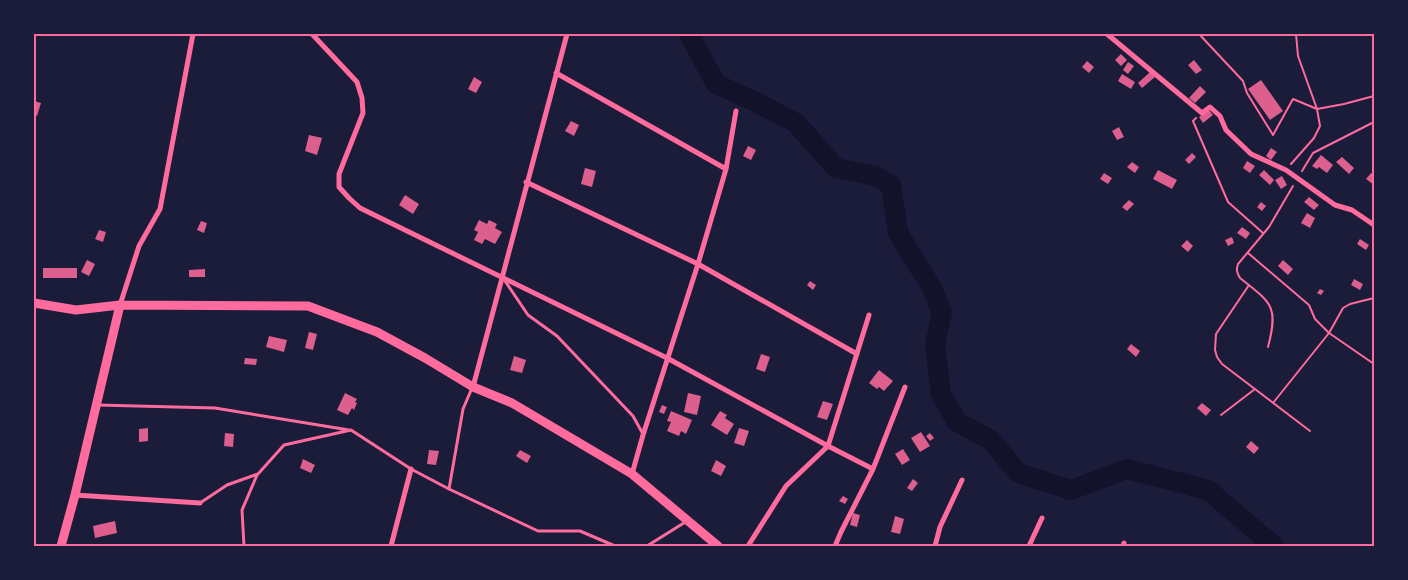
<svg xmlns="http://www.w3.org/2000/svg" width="1408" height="580" font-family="Lora,serif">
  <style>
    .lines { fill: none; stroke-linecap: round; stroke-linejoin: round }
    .river { stroke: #12122b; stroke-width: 20 }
    .building { fill: #dd5f8e }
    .path { stroke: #ff6b9d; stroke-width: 2 }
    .service { stroke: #ff6b9d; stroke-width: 3 }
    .minor { stroke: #ff6b9d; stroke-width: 5 }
    .tertiary { stroke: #ff6b9d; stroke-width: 9 }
    .neatline { fill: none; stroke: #ff6b9d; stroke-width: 2 }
  </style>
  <rect width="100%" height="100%" fill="#1b1b3a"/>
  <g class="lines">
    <path class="river" d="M689 34 716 84 756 102 796 123 836 168 876 176 891 185 898 233 932 288 942 313 935 344 941 394 957 422 991 440 1018 473 1071 490 1127 469 1208 490 1274 546"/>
  </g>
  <path class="building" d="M1121 54 1127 60 1121 66 1115 60Z
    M1194 60 1202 70 1196 74 1188 65Z
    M1087 61 1094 67 1089 73 1082 67Z
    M1128 62 1134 66 1128 74 1123 70Z
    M1150 72 1155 77 1142 88 1138 83Z
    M1122 74 1135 82 1131 89 1118 81Z
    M474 77 482 82 476 93 468 89Z
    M1261 80 1283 111 1270 120 1248 89Z
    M1200 86 1206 92 1195 103 1189 98Z
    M34 101 41 103 37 116 34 115Z
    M1209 110 1213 115 1203 123 1199 117Z
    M571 121 579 125 574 136 565 131Z
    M1119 127 1124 137 1117 140 1112 131Z
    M309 135 322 138 317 155 305 151Z
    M748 146 756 150 751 160 743 156Z
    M1271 148 1277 152 1271 160 1266 156Z
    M1192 153 1196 157 1189 164 1185 160Z
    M1321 155 1333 165 1327 173 1319 167 1317 169 1312 166Z
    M1342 157 1354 168 1349 174 1336 162Z
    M1247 161 1255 166 1250 173 1243 168Z
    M1132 162 1139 167 1135 173 1127 167Z
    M585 168 596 171 592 187 581 184Z
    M1158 170 1177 180 1172 189 1153 179Z
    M1264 170 1274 180 1270 185 1259 175Z
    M1104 173 1112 178 1108 184 1100 179Z
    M1371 173 1374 175V185L1366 179Z
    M1282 176 1287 185 1281 189 1275 180Z
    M405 195 419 204 413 214 399 205Z
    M1309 197 1319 205 1314 210 1304 202Z
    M1129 200 1134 204 1127 211 1122 207Z
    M1261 202 1266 206 1262 211 1257 207Z
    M1307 213 1315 218 1310 228 1301 223Z
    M479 220 487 224 489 220 497 224 495 228 502 232 495 244 485 239 482 244 474 240 478 232 474 230Z
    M201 221 207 223 204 233 197 230Z
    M1242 227 1250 233 1246 239 1237 233Z
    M99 230 106 232 103 242 95 239Z
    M1232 237 1234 243 1228 246 1225 240Z
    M1360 239 1369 245 1366 250 1357 244Z
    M1187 240 1193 246 1188 252 1181 246Z
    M87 260 95 264 89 276 81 272Z
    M1283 260 1293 269 1288 275 1278 266Z
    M43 268H77V278H43Z
    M205 269V277H189V270Z
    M1354 279 1363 284 1360 290 1351 285Z
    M810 281 816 285 813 290 807 285Z
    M1320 289 1324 291 1321 295 1317 293Z
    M309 332 317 334 313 350 305 348Z
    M269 336 287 340 284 352 266 347Z
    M1131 344 1140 351 1136 357 1127 349Z
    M761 354 770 357 765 372 756 369Z
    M514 356 526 360 522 373 510 370Z
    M245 358 257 359 256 365 244 364Z
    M879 370 893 381 884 391 879 387 877 389 869 383Z
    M345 393 357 399 355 402 357 403 354 410 352 408 348 415 337 410Z
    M688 393 701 396 697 415 684 412Z
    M823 401 833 404 827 420 817 417Z
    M1202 403 1211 410 1206 416 1197 408Z
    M662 405 667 407 664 414 659 412Z
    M671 411 692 420 686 434 681 431 679 436 667 431 671 422 667 421Z
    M720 411 727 415 725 418 734 424 727 435 711 425Z
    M148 428V441L139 442V429Z
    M739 428 749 431 744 446 734 443Z
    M921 432 930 446 920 452 911 438Z
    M225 433 234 434 233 447 224 446Z
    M930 433 934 438 930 441 926 436Z
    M1251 441 1259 448 1254 454 1246 447Z
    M903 449 910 460 902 465 895 454Z
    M429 450 439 451 436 465 427 464Z
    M520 450 531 456 527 463 516 456Z
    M303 459 315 465 311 473 300 468Z
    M716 460 726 466 721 476 711 471Z
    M913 479 918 483 912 491 907 488Z
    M843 496 848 499 845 504 839 501Z
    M853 513 860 515 857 527 850 525Z
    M895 516 904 519 900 534 891 532Z
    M115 521 117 533 95 538 93 526Z"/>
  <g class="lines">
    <path class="path" d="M1199 34 1243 81 1247 93 1273 135 1293 99 1317 109 1344 104 1374 96
      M1196 118 1193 121 1228 202 1263 233
      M1291 164 1314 138 1320 126 1317 109 1298 56 1296 34
      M1302 171 1313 153 1374 122
      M1248 253 1309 305 1315 319 1329 333 1273 403
      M1249 285 1216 334 1215 350 1217 357 1222 364 1310 431
      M1374 298 1350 304 1343 308 1329 333 1374 364
      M1268 347C1279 305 1271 303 1240 278 1237 273 1236 270 1238 264L1269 227 1293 186
      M1221 415 1255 389"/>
    <path class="service" d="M503 278 528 315 557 336 633 416 643 434
      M97 405 215 408 349 430
      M449 489 463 409 472 388
      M200 503 227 485 258 474 284 445 351 430 411 469 449 489 538 531H580L615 546
      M244 546 242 510 257 475
      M647 546 687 521"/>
    <path class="minor" d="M312 34 357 82 362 98 363 113 339 174V187L349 198 360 208 667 358 828 446 873 469
      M1107 34 1202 113 1210 107 1220 116 1226 130 1251 154 1286 170 1335 205 1352 210 1374 225
      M556 73 726 169
      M526 182 698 264 857 354
      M120 305 139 246 160 209 193 34
      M473 387 567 34
      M632 474 643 435 698 264 726 169 736 111
      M75 495 200 503
      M391 546 411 469
      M748 546 786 486 828 446 869 315
      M835 546 841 532 873 469 905 387
      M935 546 940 527 962 480
      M1029 546 1042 518
      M1123 546 1124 543"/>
    <path class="tertiary" d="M34 303 76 310 120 305 308 306 377 332 425 358 473 387 512 403 632 474 718 546
      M61 546 75 495 120 305"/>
  </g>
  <rect width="1408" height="580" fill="none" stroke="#1b1b3a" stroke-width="70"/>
  <rect x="35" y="35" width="1338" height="510" class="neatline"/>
</svg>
